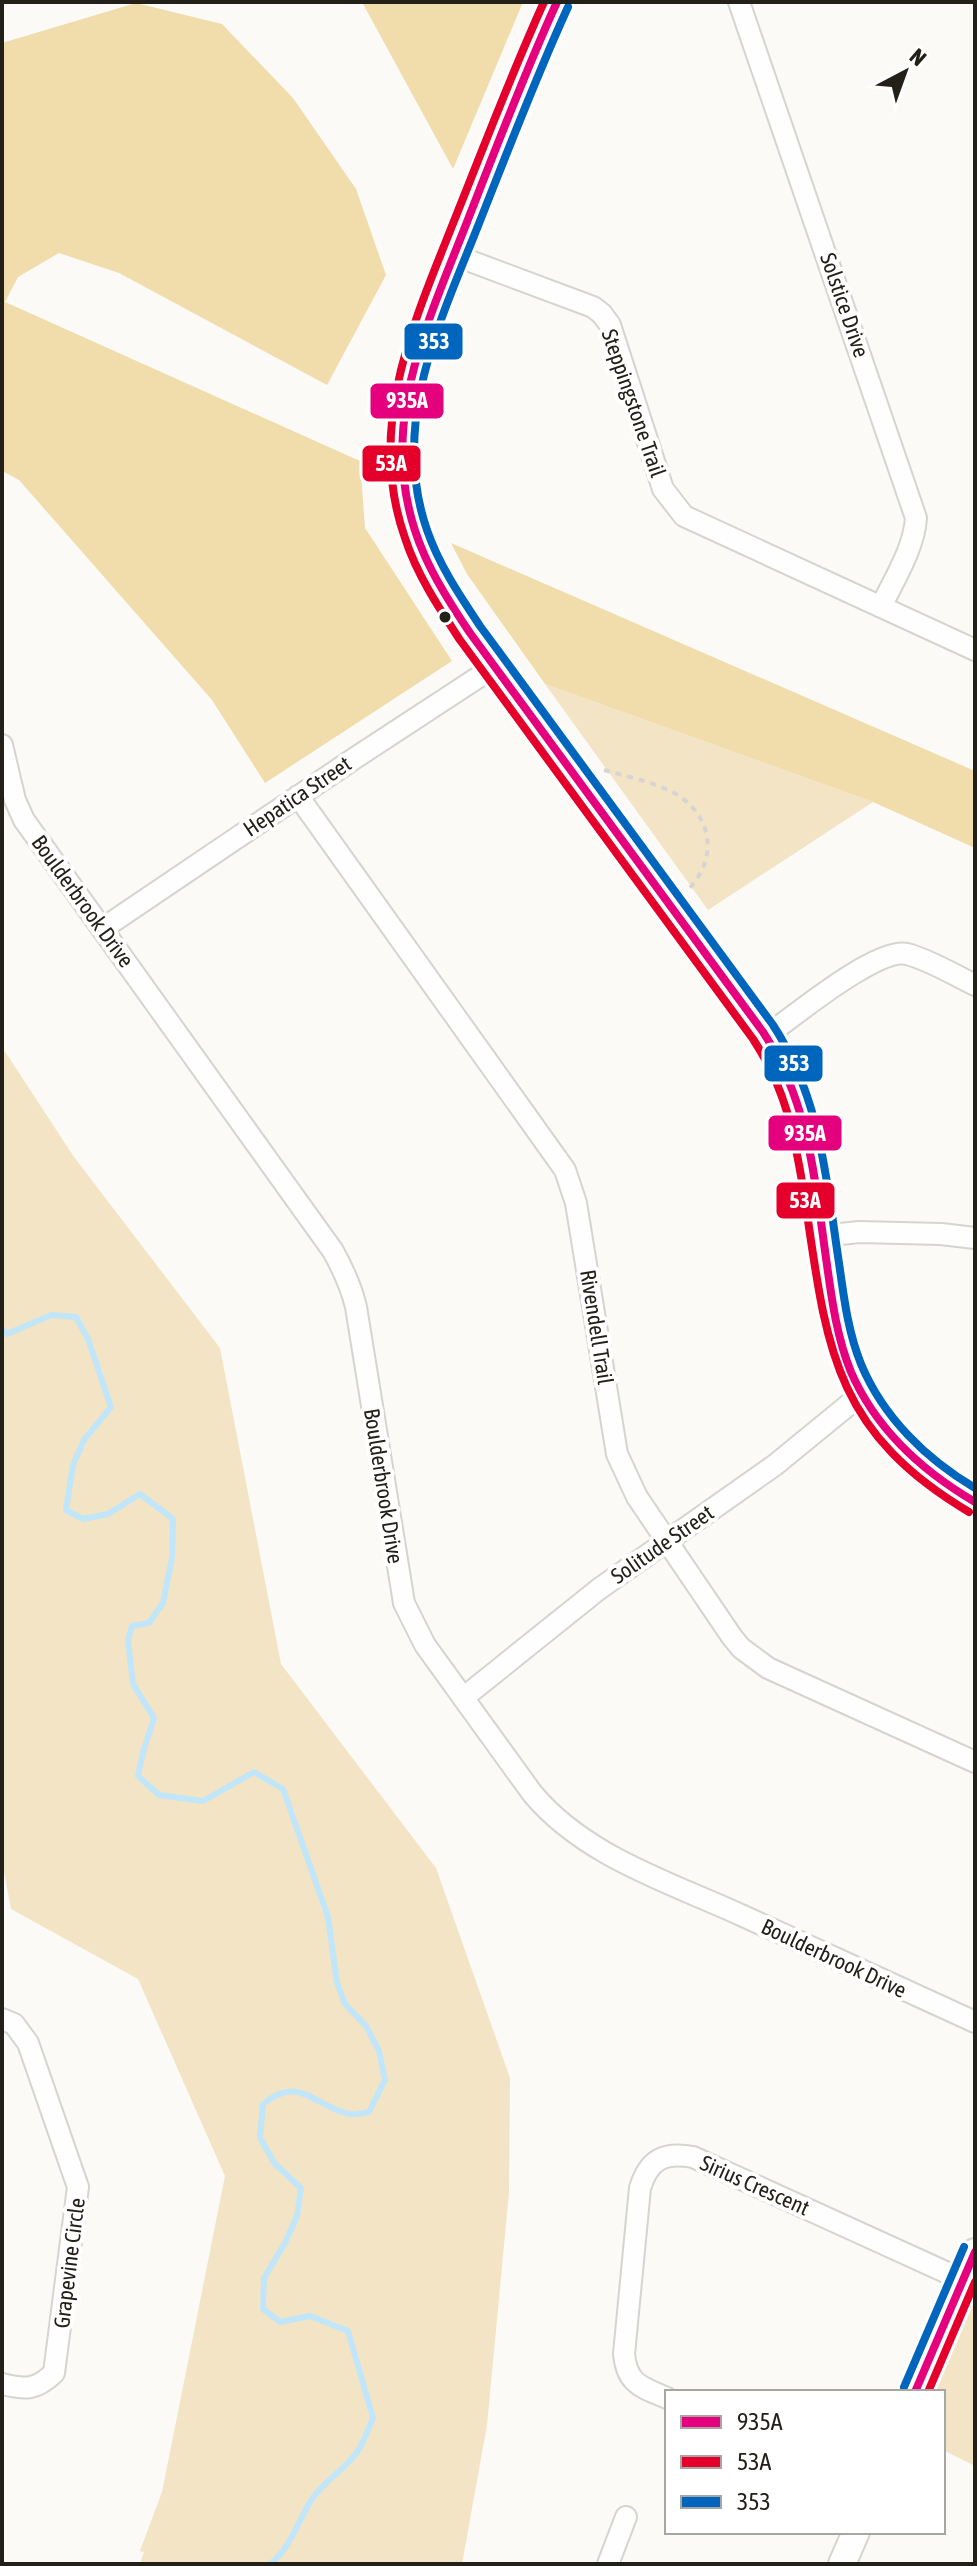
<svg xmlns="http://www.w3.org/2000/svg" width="977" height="2566" font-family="'Asap Condensed',sans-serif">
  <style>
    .green { fill: #f2e4c4 }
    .forest { fill: #f1dcac }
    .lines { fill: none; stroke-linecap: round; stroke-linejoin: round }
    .stream { stroke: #c2e6f9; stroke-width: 6 }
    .minor-casing { stroke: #d6d4cf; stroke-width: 24 }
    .tertiary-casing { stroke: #d6d4cf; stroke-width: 30 }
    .path { stroke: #d6d5d4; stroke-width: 4; stroke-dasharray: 6 6; stroke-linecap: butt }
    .minor { stroke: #fefefe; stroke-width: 20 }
    .tertiary { stroke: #fefefe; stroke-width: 26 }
    .bus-1-casing { stroke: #fff; stroke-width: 14 }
    .bus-2-casing { stroke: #fff; stroke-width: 14 }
    .bus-3-casing { stroke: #fff; stroke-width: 14 }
    .bus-1 { stroke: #e5007d; stroke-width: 8 }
    .bus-2 { stroke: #e4002b; stroke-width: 8 }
    .bus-3 { stroke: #0065bd; stroke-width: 8 }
    .bus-dot { fill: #232019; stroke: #fff; stroke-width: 3 }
    .labels { text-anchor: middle; stroke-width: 8; stroke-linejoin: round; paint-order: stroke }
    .street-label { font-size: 22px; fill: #232019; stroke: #fff }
    .line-badge { stroke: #fff; stroke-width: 3 }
    .badge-label { font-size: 22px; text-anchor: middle; font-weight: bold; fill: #fff }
  </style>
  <rect width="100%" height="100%" fill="#fbfaf6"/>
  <path class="green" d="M545 684 873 802 708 910Z
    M2 1047 74 1157 220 1348 281 1664 436 1868 510 2078 509 2192 487 2425 462 2564H140L144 2552 140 2551 162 2492 225 2176 138 1979 11 1909 2 1861Z
    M975 2295V2466L943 2450V2392H934Z"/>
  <path class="forest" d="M362 2H523L453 169Z
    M136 3 222 24 293 98 356 189 386 275 327 385 119 273 59 253 18 277 5 302 360 461 365 528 452 661 265 783 212 700 19 480 2 471V43Z
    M451 543 975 771V848L873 802 545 684 467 574Z"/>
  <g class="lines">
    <path class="stream" d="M2 1329 7 1334 51 1315 76 1317 88 1339 111 1407 84 1440 73 1465 66 1510 83 1519 108 1514 140 1494 173 1519 172 1558 163 1603 149 1623 132 1626 128 1640 133 1684 154 1718 143 1752 138 1776 159 1795 203 1801 254 1772 283 1789 328 1917 337 1983 345 2004 366 2026 379 2051 385 2080 369 2112C364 2113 356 2115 350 2114 314 2107 301 2074 263 2104L260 2138 275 2164 301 2188 297 2216 285 2243 264 2278 263 2309 280 2322 310 2316 348 2331 373 2418C368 2429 364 2443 357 2452 344 2471 322 2482 310 2502 298 2522 289 2550 270 2564"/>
    <defs>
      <path id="minor" d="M739 2 916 518C914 549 894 579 881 607
        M454 255 593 307 602 314 610 325 663 489 684 516 975 650
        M2 745 15 800 24 820 333 1251C343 1269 351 1286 356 1307L404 1603 425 1645 532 1793C584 1856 669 1882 741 1915 819 1951 897 1986 975 2022
        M298 796 565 1170 576 1203 617 1454 637 1497 732 1637 741 1648 768 1668 975 1762
        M102 929 355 758 494 667
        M766 1036C793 1017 877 947 907 954 930 960 954 975 975 985
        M822 1236 859 1232 941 1234 975 1238
        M463 1698 599 1589 775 1465 863 1393
        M2 2019 14 2024 28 2043 78 2187 54 2373C36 2390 26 2390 2 2384
        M667 2398C642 2387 627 2385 624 2354L640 2188C649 2159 664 2152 693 2157L963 2280
        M608 2564 626 2517"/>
      <path id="tertiary" d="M557 2C524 74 495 148 467 222 436 299 395 381 402 467 407 534 433 579 470 633L763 1032C782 1060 796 1092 805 1125 812 1167 818 1209 825 1252 831 1292 835 1333 851 1371 874 1426 923 1474 975 1502
        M915 2392 975 2252
        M842 2564 856 2532"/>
    </defs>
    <use href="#minor" class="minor-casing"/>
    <use href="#tertiary" class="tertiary-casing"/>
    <path class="path" d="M604 770C626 776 662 784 681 797 714 822 716 859 689 889"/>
    <use href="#minor" class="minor"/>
    <use href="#tertiary" class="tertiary"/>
    <defs>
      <path id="bus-1" d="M557 2C524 74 496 148 467 222 424 332 372 436 424 554 436 582 453 608 470 633L763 1032C810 1104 815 1182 827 1265 832 1301 837 1338 851 1372 876 1429 922 1471 975 1502
        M915 2392 975 2252"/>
      <path id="bus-2" d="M544 2C512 72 485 144 456 216 415 320 365 425 405 538 417 575 439 608 460 640L753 1039C787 1091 794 1134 804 1193 826 1340 829 1429 969 1512
        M928 2392 975 2282"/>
      <path id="bus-3" d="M568 7C535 79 507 153 478 226 439 324 390 424 427 530 439 565 460 596 480 626L773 1025C821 1099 826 1178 839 1263 844 1298 848 1332 861 1364 883 1417 926 1459 975 1488
        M904 2387 964 2247"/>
    </defs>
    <use href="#bus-1" class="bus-1-casing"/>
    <use href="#bus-2" class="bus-2-casing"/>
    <use href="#bus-3" class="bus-3-casing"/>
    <use href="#bus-1" class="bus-1"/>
    <use href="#bus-2" class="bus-2"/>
    <use href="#bus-3" class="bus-3"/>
  </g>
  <circle class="bus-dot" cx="445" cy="617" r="7"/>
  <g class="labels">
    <g class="street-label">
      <text transform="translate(845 305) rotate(71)" y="8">Solstice Drive</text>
      <text transform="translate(634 403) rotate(71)" y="8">Steppingstone Trail</text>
      <text transform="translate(297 796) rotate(-34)" y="8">Hepatica Street</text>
      <text transform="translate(83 901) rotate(54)" y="8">Boulderbrook Drive</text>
      <text transform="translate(597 1327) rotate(81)" y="8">Rivendell Trail</text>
      <text transform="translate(384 1486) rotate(81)" y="8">Boulderbrook Drive</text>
      <text transform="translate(662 1544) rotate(-35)" y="8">Solitude Street</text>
      <text transform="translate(834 1958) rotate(25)" y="8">Boulderbrook Drive</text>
      <text transform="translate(755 2185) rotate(24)" y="8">Sirius Crescent</text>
      <text transform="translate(69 2263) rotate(-83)" y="8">Grapevine Circle</text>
    </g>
  </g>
  <g class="line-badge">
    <rect x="403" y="322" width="61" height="39" rx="8" fill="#0065bd"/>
    <rect x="369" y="382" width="76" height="38" rx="8" fill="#e5007d"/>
    <rect x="361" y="444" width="61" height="39" rx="8" fill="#e4002b"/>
    <rect x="763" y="1044" width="61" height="39" rx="8" fill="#0065bd"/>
    <rect x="767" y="1114" width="76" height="38" rx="8" fill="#e5007d"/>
    <rect x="775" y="1181" width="61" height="39" rx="8" fill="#e4002b"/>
  </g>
  <g class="badge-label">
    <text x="434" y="349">353</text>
    <text x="407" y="408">935A</text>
    <text x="391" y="471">53A</text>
    <text x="794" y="1071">353</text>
    <text x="805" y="1141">935A</text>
    <text x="805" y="1208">53A</text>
  </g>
  <rect width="977" height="2566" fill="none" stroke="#232019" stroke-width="8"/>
  <rect x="665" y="2390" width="280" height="144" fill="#ffffff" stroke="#a7a6a3" stroke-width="2"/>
  <rect x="681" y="2416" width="40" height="12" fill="#e5007d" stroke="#a7a6a3" stroke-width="2"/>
  <text x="737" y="2430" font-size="24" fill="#232019">935A</text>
  <rect x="681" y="2456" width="40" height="12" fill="#e4002b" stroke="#a7a6a3" stroke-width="2"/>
  <text x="737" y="2470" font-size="24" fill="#232019">53A</text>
  <rect x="681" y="2496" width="40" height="12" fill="#0065bd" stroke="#a7a6a3" stroke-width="2"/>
  <text x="737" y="2510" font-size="24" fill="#232019">353</text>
  <g transform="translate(905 72) rotate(41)" stroke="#ffffff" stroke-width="6" paint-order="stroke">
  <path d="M0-6L14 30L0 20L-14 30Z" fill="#232019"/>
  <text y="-12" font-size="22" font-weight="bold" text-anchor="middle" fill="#232019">N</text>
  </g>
</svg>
